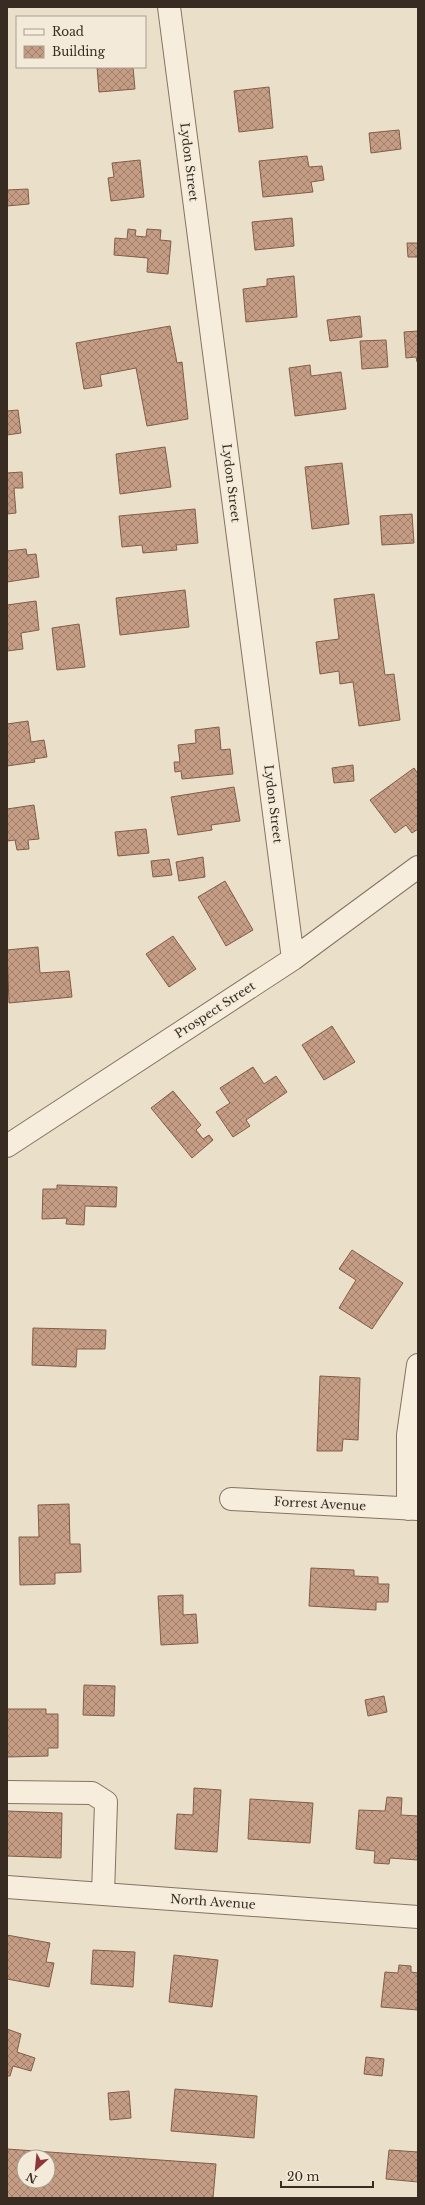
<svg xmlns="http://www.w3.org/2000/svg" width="425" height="2205" font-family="'Libre Baskerville',serif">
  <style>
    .building { fill: url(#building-cross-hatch); stroke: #825d48; fill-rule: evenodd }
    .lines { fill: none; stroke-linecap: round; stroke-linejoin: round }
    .minor-casing { stroke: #857360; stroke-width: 24 }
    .minor { stroke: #f6eddd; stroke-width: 22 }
    .labels { text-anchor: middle; stroke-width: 3; stroke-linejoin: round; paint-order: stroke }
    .street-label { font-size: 12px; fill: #382c22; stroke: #f3ead9 }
  </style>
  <defs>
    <pattern id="building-cross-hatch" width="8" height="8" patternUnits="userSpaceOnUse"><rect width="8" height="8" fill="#c59c84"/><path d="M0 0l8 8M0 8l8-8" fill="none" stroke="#a17f6c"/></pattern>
  </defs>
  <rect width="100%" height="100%" fill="#eae0ca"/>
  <path class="building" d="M97 67H133L135 89 99 92Z
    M269 87 273 128 239 132 234 91Z
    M399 130 401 149 371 153 369 133Z
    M307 156 309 167 322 166 324 180 311 182 313 192 263 197 259 161Z
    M140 160 144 197 111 201 108 178 114 177 112 163Z
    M28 189 29 204 7 206V190Z
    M292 218 294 246 255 250 252 222Z
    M128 229 136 230 135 236 146 237 147 229 161 230 160 240 171 241 168 274 147 272 148 258 114 255 115 238 127 239Z
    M407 243H418V257H408Z
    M294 276 297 317 246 322 243 289 267 286V279Z
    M360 316 362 337 330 341 327 320Z
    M170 326 177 363 182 362 188 419 147 426 136 368 100 375 102 386 84 389 76 343Z
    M418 331V361L417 362 416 357 406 358 404 332Z
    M386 340 388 367 362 369 360 341Z
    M310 365 311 376 341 372 346 409 295 416 289 368Z
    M7 409V411L18 410 21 433 7 435Z
    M165 447 171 487 120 494 116 454Z
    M342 463 349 524 312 529 305 467Z
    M22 472 23 488H14L16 513 7 514V473Z
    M195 509 198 543 176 545 177 550 143 553 142 545 122 547 119 516Z
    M412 514 414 543 382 545 380 516Z
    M26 549 27 555 36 554 39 577 7 582V551Z
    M185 590 189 627 120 635 116 598Z
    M374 594 385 675 394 674 400 720 359 726 353 682 340 684 339 671 320 674 316 642 339 639 334 599Z
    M36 601 39 630 21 633 23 649 7 651V605Z
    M79 624 85 667 57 670 52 628Z
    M28 721 31 742 44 740 47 757 34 759 35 762 7 766V724Z
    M219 727 221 750 230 749 233 774 182 779 181 771 175 772 174 762H180L178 745 196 743 195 730Z
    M353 765 354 781 334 783 332 768Z
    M414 768 418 774V829L412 833 406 825 395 833 370 800Z
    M234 787 240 821 211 825 212 830 178 835 171 797Z
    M34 805 39 839 28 840 29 849 17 850 15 840 7 841V809Z
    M146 829 149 853 118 856 115 832Z
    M203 857 205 877 179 881 176 862Z
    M169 859 172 875 153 877 151 861Z
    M225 881 253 930 226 946 198 897Z
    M173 936 196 969 169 987 146 954Z
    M38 947 40 973 69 971 72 997 9 1003 7 950Z
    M332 1026 355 1062 324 1080 302 1045Z
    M253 1067 264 1084 276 1076 287 1092 246 1120 250 1126 233 1137 216 1112 230 1103 220 1088Z
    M173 1091 201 1125 196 1130 203 1139 209 1135 213 1140 192 1158 151 1108Z
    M57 1185 117 1187 116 1207 85 1206 84 1225 66 1224 67 1218 42 1219 43 1189H57Z
    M352 1250 403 1283 372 1329 339 1308 356 1280 339 1269Z
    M33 1328 106 1330 105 1349H77L76 1367 32 1365Z
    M320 1376 360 1378 358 1440 343 1439 342 1451H317Z
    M69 1504 70 1544H80L81 1572 55 1573V1584L20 1585 19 1537H39L38 1505Z
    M311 1568 354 1570V1576L378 1577V1584H389L388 1602H376V1610L309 1606Z
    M183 1595V1615L196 1614 198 1643 161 1645 158 1596Z
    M84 1685 115 1686 114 1716 83 1715Z
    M384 1696 387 1712 368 1716 365 1700Z
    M7 1709H46V1714H58V1748H48V1756L7 1757Z
    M194 1788 221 1790 217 1852 175 1849 177 1814 193 1815Z
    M387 1797 402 1798 401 1815 418 1816V1860L390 1858 389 1864 374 1863 375 1851 356 1849 359 1810 385 1811Z
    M250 1799 313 1803 310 1843 248 1839Z
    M7 1811 62 1813 61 1858 7 1856Z
    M7 1935 50 1943 46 1962 54 1963 49 1987 7 1979Z
    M93 1950 135 1952 133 1987 91 1984Z
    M174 1955 218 1960 212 2007 169 2002Z
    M399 1965 411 1966V1972L418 1973V2010L381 2007 385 1972 398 1973Z
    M7 2029 21 2034 17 2052 35 2058 31 2071 13 2066 10 2076H7Z
    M366 2057 384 2059 382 2076 364 2074Z
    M175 2089 257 2096 254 2138 171 2131Z
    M129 2091 131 2118 110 2120 108 2093Z
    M7 2149 216 2164 213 2198H7ZM24 2157H48V2181H24Z
    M389 2150 418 2152V2182L386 2179Z"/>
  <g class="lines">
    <defs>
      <path id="minor" d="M169 7 293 959
        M7 1146 293 959 418 867
        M231 1499 418 1509
        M408 1509V1435L418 1365
        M7 1792 92 1793 106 1802 103 1894
        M7 1887 418 1917"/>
    </defs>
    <use href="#minor" class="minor-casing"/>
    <use href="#minor" class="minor"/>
  </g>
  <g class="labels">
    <g class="street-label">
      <text transform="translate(189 162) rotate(83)" y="4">Lydon Street</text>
      <text transform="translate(231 483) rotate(83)" y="4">Lydon Street</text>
      <text transform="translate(273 804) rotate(83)" y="4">Lydon Street</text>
      <text transform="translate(215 1010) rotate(-33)" y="4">Prospect Street</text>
      <text transform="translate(320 1504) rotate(3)" y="4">Forrest Avenue</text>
      <text transform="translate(213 1902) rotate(4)" y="4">North Avenue</text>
    </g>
  </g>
  <rect width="425" height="2205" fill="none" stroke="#382c22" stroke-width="16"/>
  <rect x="16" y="16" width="130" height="52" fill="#f3ead9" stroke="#a89e90"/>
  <rect x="24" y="29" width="20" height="6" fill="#f6eddd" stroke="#a89e90"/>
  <text x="52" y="36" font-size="12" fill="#382c22">Road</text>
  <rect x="24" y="46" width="20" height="12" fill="url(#building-cross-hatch)" stroke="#a89e90"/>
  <text x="52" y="56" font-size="12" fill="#382c22">Building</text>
  <g transform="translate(36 2169) rotate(207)"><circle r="19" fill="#f3ead9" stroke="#a89e90"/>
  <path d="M0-3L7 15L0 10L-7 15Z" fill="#8e363a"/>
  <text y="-6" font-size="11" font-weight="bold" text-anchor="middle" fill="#382c22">N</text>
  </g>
  <path d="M281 2181v6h92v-6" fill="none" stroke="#382c22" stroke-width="2"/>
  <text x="287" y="2181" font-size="12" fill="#382c22" stroke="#f3ead9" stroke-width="3" paint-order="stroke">20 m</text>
</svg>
